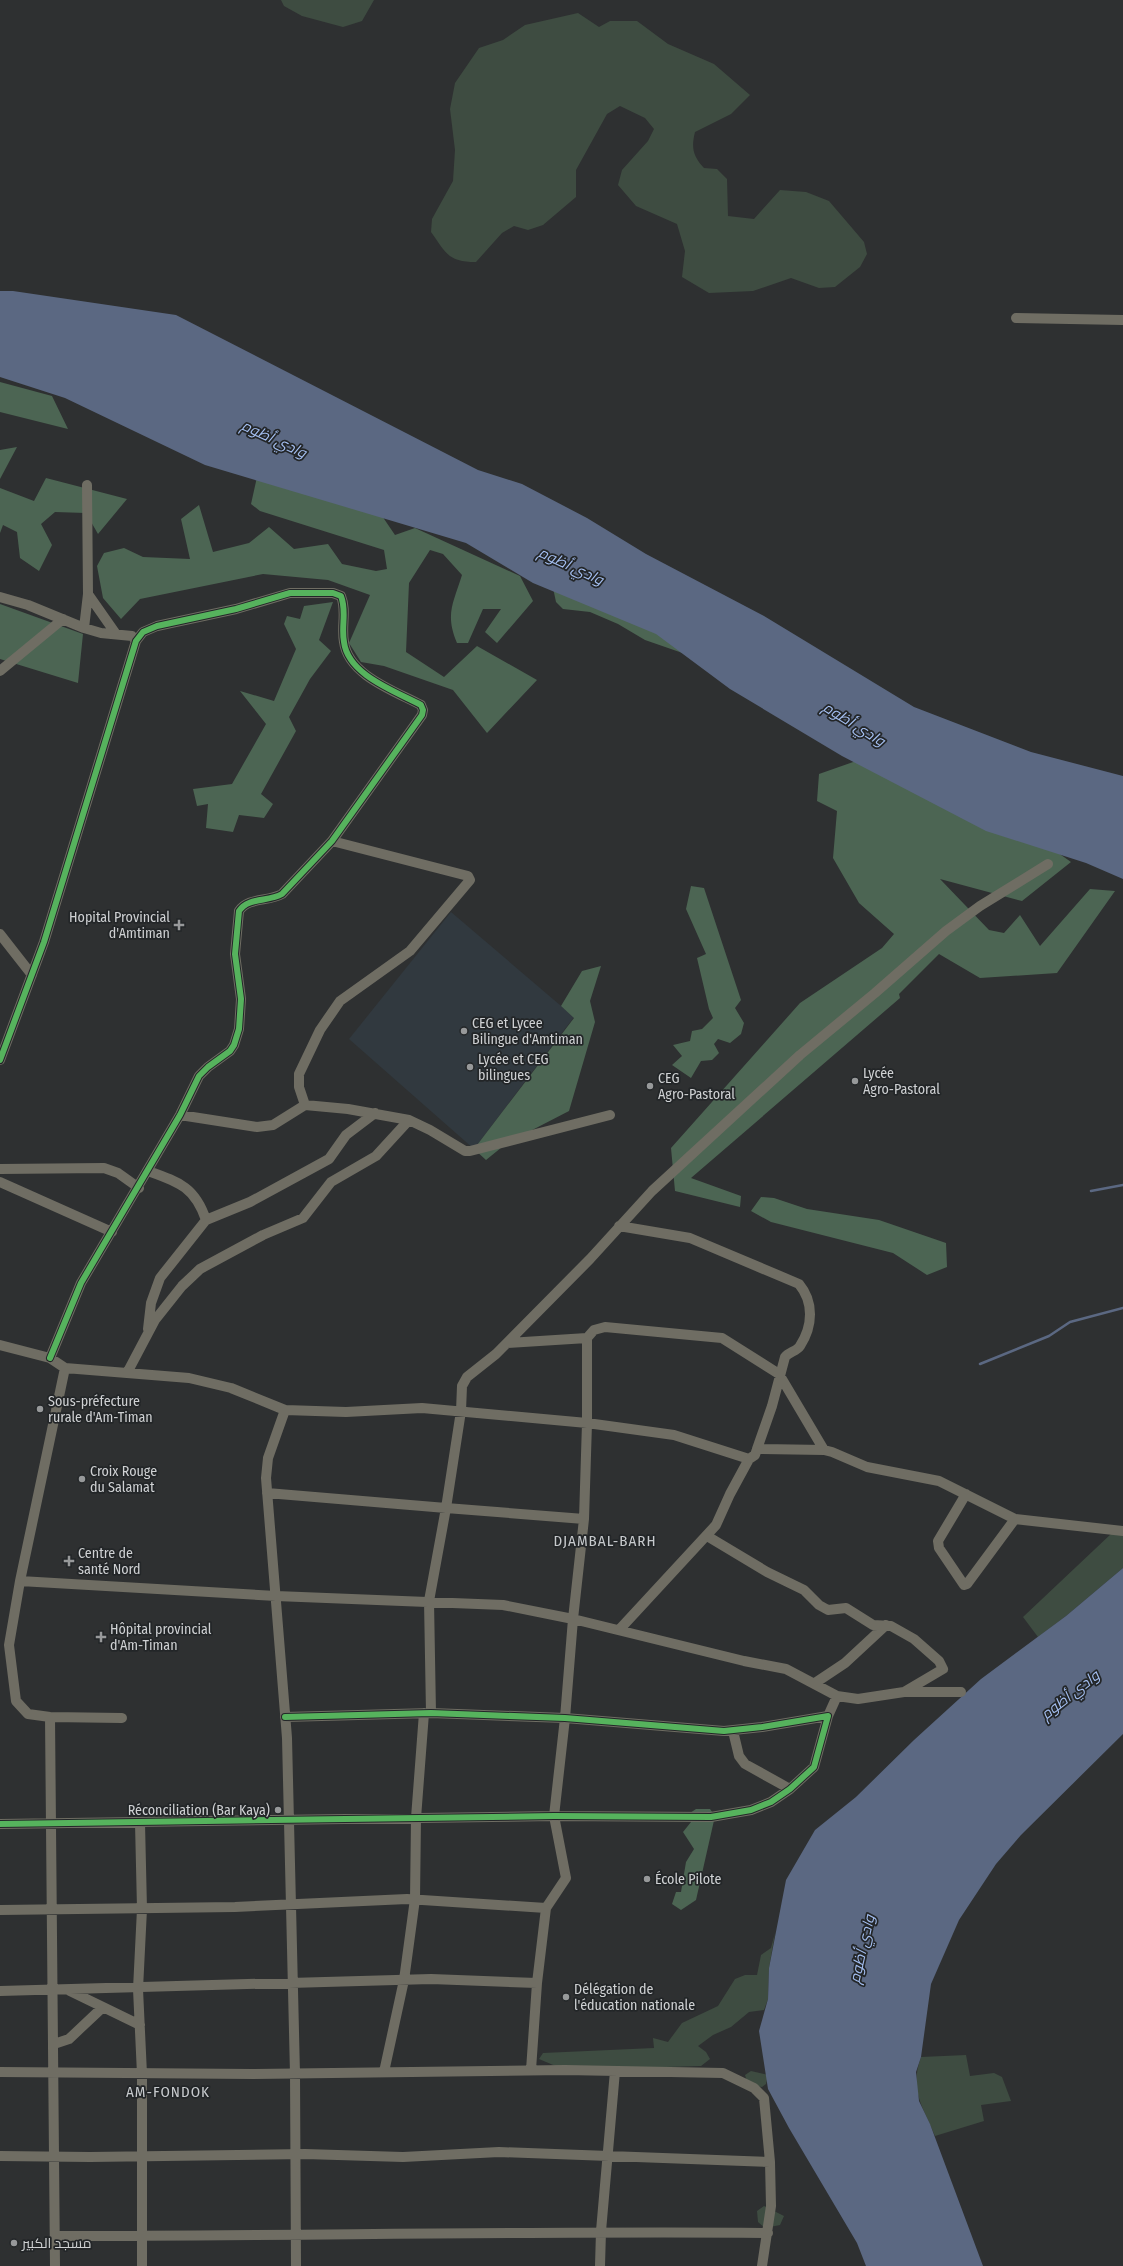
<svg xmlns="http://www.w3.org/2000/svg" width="1123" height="2266" font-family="'Fira Sans Condensed',Cairo,sans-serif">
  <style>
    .built { fill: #31393f }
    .green { fill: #3e4c41 }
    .forest { fill: #4c6553 }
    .water { fill: #5b6882 }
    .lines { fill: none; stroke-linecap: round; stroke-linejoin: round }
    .stream { stroke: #5b6882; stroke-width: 2.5 }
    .street { stroke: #6f6d63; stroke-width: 10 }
    .cycleway-casing { stroke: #232628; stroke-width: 8 }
    .cycleway { stroke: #56b35d; stroke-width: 6 }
    .poi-dot { fill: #97999a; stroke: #232628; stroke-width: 1.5 }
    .labels { text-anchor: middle; stroke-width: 3.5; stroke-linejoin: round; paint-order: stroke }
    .poi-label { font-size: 14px; fill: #cfd1d3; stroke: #232628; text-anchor: start }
    .water-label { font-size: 15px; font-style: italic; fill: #a4bff1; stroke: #232628 }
    .neighbourhood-label { font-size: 15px; letter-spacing: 1px; fill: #c7cacd; stroke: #232628 }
  </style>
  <rect width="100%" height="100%" fill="#2e3031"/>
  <path class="built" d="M451 912 574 1017 474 1149 349 1039Z"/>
  <path class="green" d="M281 0H374L362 21 343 27 302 16 284 6Z
    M578 13 599 27 610 21H637L668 44 714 64 750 95 731 114 695 132C691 148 693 156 704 168L717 169 727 179 728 216 754 219 780 190 806 192 829 201 864 242 867 254 860 267 835 287 819 288 791 278 753 291 709 293 682 277 685 251 677 224 636 206 618 185 622 170 648 141 654 129 645 118 620 106 607 114 576 170V197L543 225 528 230 514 226 502 233 476 262C448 262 446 253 431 232L432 219 453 181 455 150 450 109 455 83 479 48 503 40 525 25Z
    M1112 1533 1123 1534V1568L1066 1616 1038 1637 1023 1617Z
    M775 1933 769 1968 768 1999 764 2010 749 2012 731 2027 713 2035 698 2046 706 2052 710 2059 701 2066 565 2070 539 2059 543 2053 654 2048 653 2038 668 2042 682 2023 718 2006 735 1979 745 1975H757L761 1955 771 1948Z
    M966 2055 970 2076 994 2073 1002 2077 1011 2101 981 2105 984 2121 935 2136C923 2106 909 2091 921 2057Z
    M751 2071 768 2075 766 2084 762 2087 748 2085 745 2075Z
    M764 2206 784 2216 780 2225 765 2228 758 2222 757 2211Z"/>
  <path class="forest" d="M0 382 52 396 68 429 0 412Z
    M17 447 0 479V450Z
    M261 459 378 510 395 535 415 528 520 576 533 601 497 643 485 632 501 609H483L468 643H457C445 614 453 604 462 575L443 554 430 550 409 583 406 652 444 677 477 646 537 680 487 733 453 690 384 666 361 662 349 643 370 595 328 580 263 574 140 599 121 619 103 598 97 566 104 553 124 548 143 557 190 559 181 519 199 505 213 552 249 543 269 527 294 549 328 544 342 564 376 571 387 569 384 550 260 511 251 504Z
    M46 478 127 499 98 534 86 513 55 512 41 524 52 545 39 571 20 558 17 532 3 525 0 533V488L34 501Z
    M552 583 613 599 694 657 645 640 618 624 590 612 563 609 556 602Z
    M333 602 319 640 331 651 310 679 289 717 296 731 261 794 273 804 264 818 239 815 233 832 206 828 208 804 197 806 193 789 232 784 266 724 240 691 274 701 296 649 284 624 287 616 300 619 304 606Z
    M0 604 83 634 78 683 0 659Z
    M856 761 1047 845 1071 862 1022 901 940 879 989 930 1004 933 1020 915 1040 946 1090 889 1115 891 1057 973 980 978 939 954 899 994 900 998 691 1178 741 1196 740 1207 675 1191 671 1148 800 1003 882 948 894 934 859 903 833 858 837 811 817 801 819 774Z
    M691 886 704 888 741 1000 735 1008 744 1023 741 1034 730 1043 718 1039 714 1044 719 1053 712 1060 701 1061 691 1078 672 1065 682 1056 673 1045 690 1041 692 1031 702 1029 713 1018 709 1009 697 958 706 954 686 909Z
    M601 966 590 1001 595 1022 569 1111 507 1143 486 1160 474 1149 574 1018 561 1006 582 971Z
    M761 1197 774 1198 807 1209 879 1220 946 1243 947 1267 927 1275 893 1253 771 1222 751 1211Z
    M696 1809H710L715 1816 696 1900 681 1910 672 1904 676 1892H681L686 1862 694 1849 683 1832 691 1822 690 1813Z"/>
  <path class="water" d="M0 291H13L176 315 478 470 522 484 587 518 646 554 764 616 914 707 1031 752 1123 776V879L1086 863 986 831 842 756 730 689 656 634 533 583 466 543 205 465 65 398 0 377Z
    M1123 1568V1734L1021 1835 996 1864 959 1920 931 1984 921 2057 916 2072 919 2101 930 2124 983 2266H866L857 2243 789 2128 768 2089 759 2031 768 1999 769 1968 786 1880 815 1830 856 1797 914 1740 981 1679 1066 1616Z"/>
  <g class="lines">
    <path class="stream" d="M1091 1191 1123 1185
      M980 1364 1049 1336 1070 1322 1123 1308"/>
    <path class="street" d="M1016 318 1123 320
      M88 594 116 634
      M0 597 28 605 84 628 101 633 132 636 136 641
      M84 628 88 594 87 485
      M0 671 63 619
      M0 934 32 975
      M0 1060 44 942 136 641 143 632 157 626 236 609 290 593H333L341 596C347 611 341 626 344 642 348 675 395 691 421 705L423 710 422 715 332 841 282 894C268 902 248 897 239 911L235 954 241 999 239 1029 234 1045 230 1051 208 1067 199 1076 180 1115 81 1283 50 1358
      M305 1105 299 1087V1074L320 1030 340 1001 410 951 470 880 468 876 332 841
      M180 1115 257 1127 273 1125 305 1105 348 1109 409 1120 430 1130 465 1151H470L610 1115
      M0 1169 104 1168 118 1173 139 1188
      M148 1171C179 1182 195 1187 206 1220L160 1278 151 1303 148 1329
      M0 1182 112 1232
      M206 1220 250 1202 329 1159 346 1135 375 1113
      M619 1226 690 1238 799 1284C814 1302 813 1326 800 1346 797 1351 789 1352 785 1357L772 1406 757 1449
      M587 1338 594 1330 605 1327 722 1338 779 1374 824 1450 832 1452 867 1467 939 1481 1015 1519 1123 1531
      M507 1343 587 1338V1423L584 1519 446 1508 461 1411 462 1386 467 1377 496 1354 590 1259 652 1191 800 1055 875 993 946 931 980 906 1048 864
      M0 1345 50 1358 65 1368 189 1378 231 1388 285 1410 268 1458 266 1478 287 1738 295 2074 296 2266
      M65 1368 20 1581 9 1645 16 1701 28 1714 50 1717 122 1718
      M127 1373 155 1320 182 1286 200 1269 263 1235 303 1218 331 1182 376 1156 409 1120
      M285 1410 346 1412 422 1408 587 1423 674 1435 749 1459
      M267 1493 446 1508 429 1601 431 1713
      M966 1494 938 1541 939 1548 964 1585 967 1584 1015 1519
      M707 1536 767 1572 804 1590 819 1605 828 1610 846 1608 873 1625 891 1626 914 1639 939 1661 943 1669 904 1692
      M20 1581 276 1596 503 1605 573 1619 584 1519
      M619 1630 716 1525 730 1494 749 1459 755 1455 757 1449 824 1450
      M815 1683 845 1663 886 1625
      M837 1696 858 1699 904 1692H961
      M50 1717 55 2266
      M733 1731 739 1756 745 1764 790 1789
      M140 1823 142 1909 138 1989 142 2074V2266
      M0 1824 554 1816 711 1817 751 1810 771 1802 790 1789 814 1767 828 1716 762 1727 724 1731 565 1718 431 1713 285 1717
      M0 1910 235 1907 407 1899 546 1908
      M0 1991 431 1979 537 1983
      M70 1991 140 2025
      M54 2044 69 2039 103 2007
      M531 2070 537 1983 546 1908 566 1878 554 1816 565 1718 573 1619 744 1661 786 1669 837 1696 828 1716
      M0 2072 253 2074 565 2070 723 2073 754 2088 764 2098 770 2162 771 2206 762 2266
      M384 2072 404 1980 415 1899 416 1818 424 1713
      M0 2156 90 2157 305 2154 403 2157 499 2152 770 2162
      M55 2236C293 2236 531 2231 768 2233
      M600 2266 601 2231 615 2071"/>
    <defs>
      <path id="cycleway" d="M0 1060 44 942 136 641 143 632 157 626 236 609 290 593H333L341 596C347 611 341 626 344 642 348 675 395 691 421 705L423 710 422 715 332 841 282 894C268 902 248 897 239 911L235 954 241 999 239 1029 234 1045 230 1051 208 1067 199 1076 180 1115 81 1283 50 1358
        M0 1824 554 1816 711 1817 751 1810 771 1802 790 1789 814 1767 828 1716 762 1727 724 1731 565 1718 431 1713 285 1717"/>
    </defs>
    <use href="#cycleway" class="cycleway-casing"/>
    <use href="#cycleway" class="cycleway"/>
  </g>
  <g class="poi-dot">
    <path d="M177 919h4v4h4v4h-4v4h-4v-4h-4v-4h4z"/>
    <circle cx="464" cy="1031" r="4"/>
    <circle cx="470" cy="1067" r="4"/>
    <circle cx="855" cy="1081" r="4"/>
    <circle cx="650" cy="1086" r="4"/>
    <circle cx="40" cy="1409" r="4"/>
    <circle cx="82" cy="1479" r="4"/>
    <path d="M67 1555h4v4h4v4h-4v4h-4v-4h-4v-4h4z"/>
    <path d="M99 1631h4v4h4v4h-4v4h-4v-4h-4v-4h4z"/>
    <circle cx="278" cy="1810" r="4"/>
    <circle cx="647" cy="1879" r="4"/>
    <circle cx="566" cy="1997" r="4"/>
    <circle cx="14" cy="2243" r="4"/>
  </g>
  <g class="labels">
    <g class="poi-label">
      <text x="170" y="922" text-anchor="end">Hopital Provincial<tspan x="170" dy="16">d'Amtiman</tspan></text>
      <text x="472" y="1028">CEG et Lycee<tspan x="472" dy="16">Bilingue d'Amtiman</tspan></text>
      <text x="478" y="1064">Lycée et CEG<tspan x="478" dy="16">bilingues</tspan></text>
      <text x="863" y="1078">Lycée<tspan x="863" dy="16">Agro-Pastoral</tspan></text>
      <text x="658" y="1083">CEG<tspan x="658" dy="16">Agro-Pastoral</tspan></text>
      <text x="48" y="1406">Sous-préfecture<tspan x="48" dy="16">rurale d'Am-Timan</tspan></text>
      <text x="90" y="1476">Croix Rouge<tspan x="90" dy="16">du Salamat</tspan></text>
      <text x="78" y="1558">Centre de<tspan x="78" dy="16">santé Nord</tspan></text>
      <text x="110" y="1634">Hôpital provincial<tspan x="110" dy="16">d'Am-Timan</tspan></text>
      <text x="270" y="1815" text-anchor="end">Réconciliation (Bar Kaya)</text>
      <text x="655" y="1884">École Pilote</text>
      <text x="574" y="1994">Délégation de<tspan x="574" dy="16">l'éducation nationale</tspan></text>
      <text x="22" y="2248">مسجد الكبير</text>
    </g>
    <g class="water-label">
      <text transform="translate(274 439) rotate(25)" y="5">وادي أظوم</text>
      <text transform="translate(571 566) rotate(25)" y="5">وادي أظوم</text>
      <text transform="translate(854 724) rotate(32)" y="5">وادي أظوم</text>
      <text transform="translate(1070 1695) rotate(-38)" y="5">وادي أظوم</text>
      <text transform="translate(862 1949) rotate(-77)" y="5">وادي أظوم</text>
    </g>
    <g class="neighbourhood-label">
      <text x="605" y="1546">DJAMBAL-BARH</text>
      <text x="168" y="2097">AM-FONDOK</text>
    </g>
  </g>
</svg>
